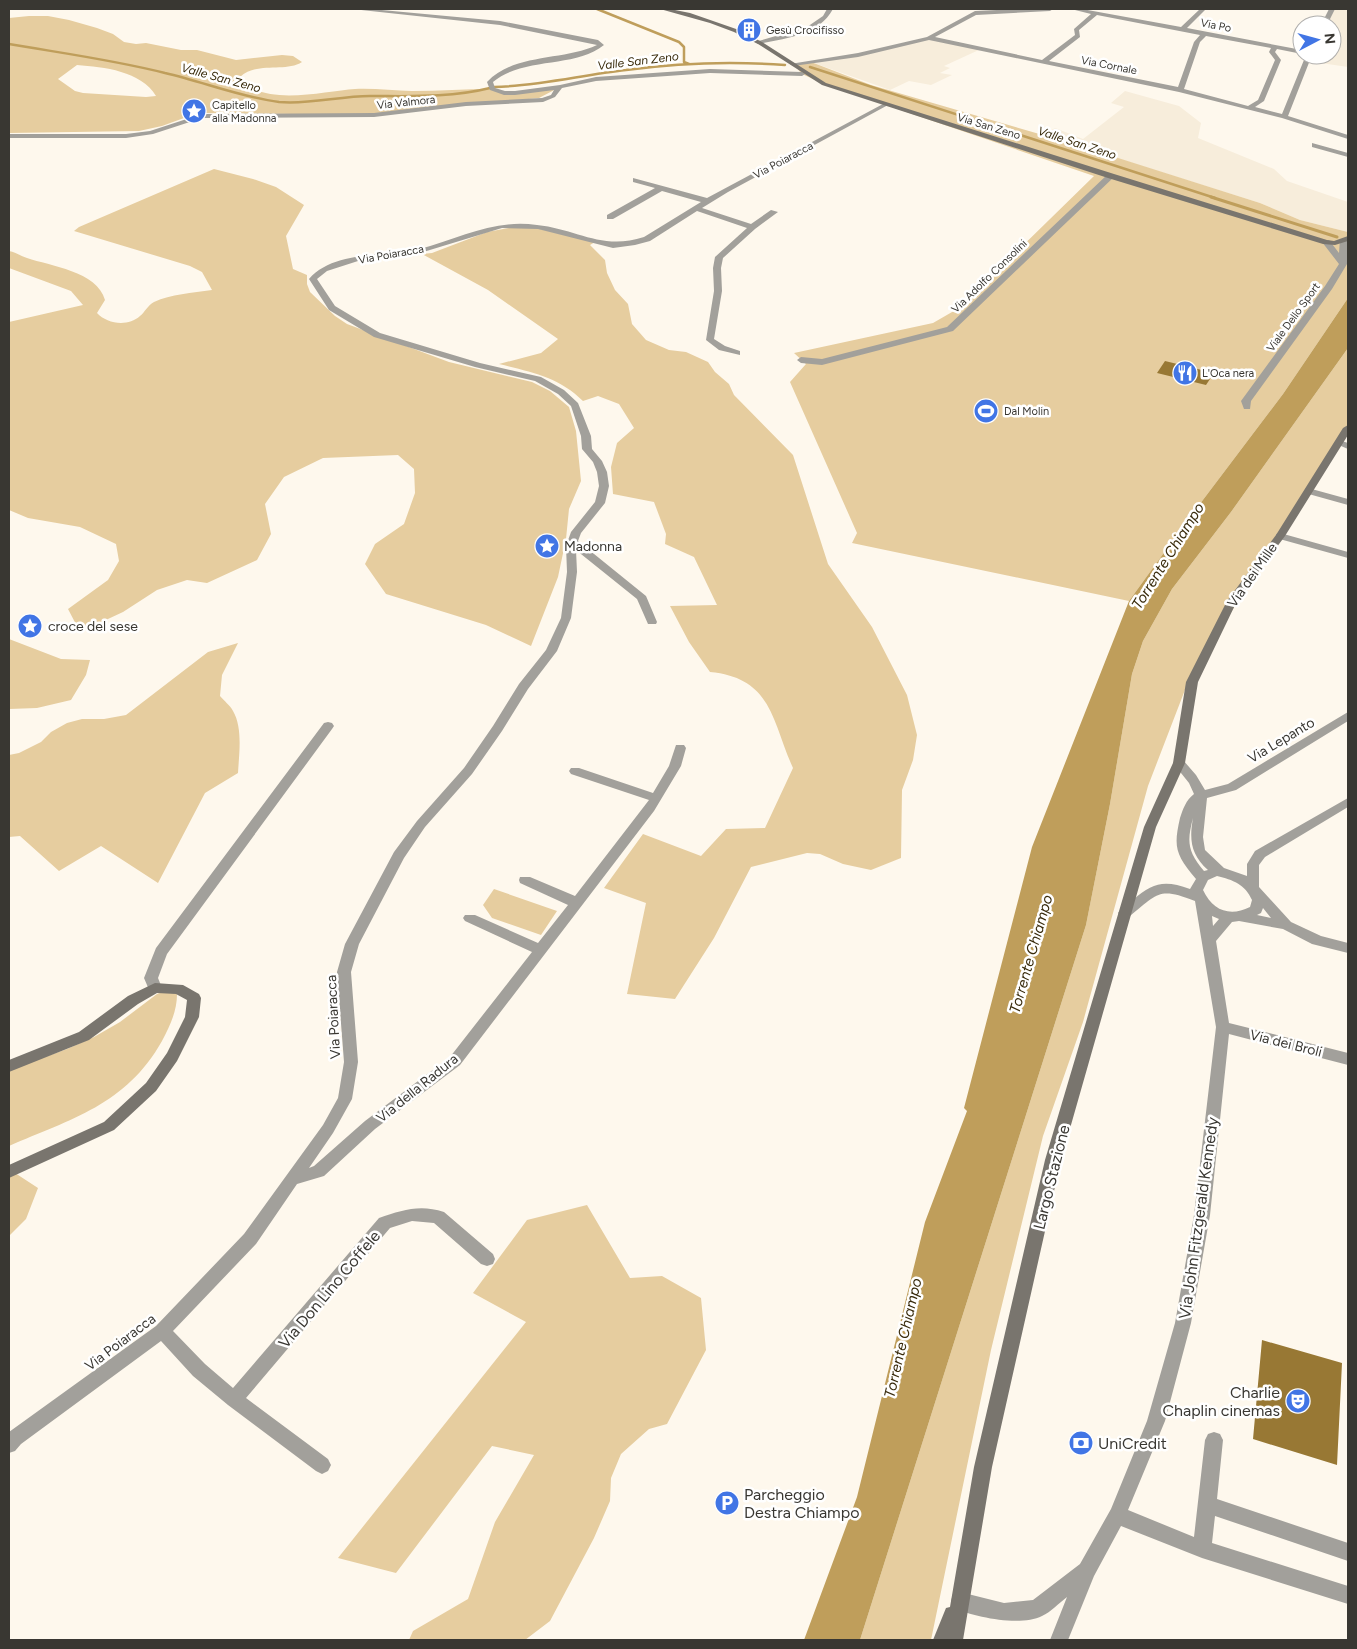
<svg xmlns="http://www.w3.org/2000/svg" width="1357" height="1649" font-family="Figtree,sans-serif">
  <style>
    .built { fill: #f7eddb }
    .green { fill: #e6cd9f; fill-rule: evenodd }
    .water { fill: #bf9e5b }
    .lines { fill: none; stroke-linecap: round; stroke-linejoin: round }
    .stream-far1 { stroke: #bf9e5b; stroke-width: 2.5 }
    .stream { stroke: #bf9e5b; stroke-width: 3 }
    .building { fill: #987834 }
    .street { fill: #a2a09b; fill-rule: evenodd }
    .secondary { fill: #79756e; fill-rule: evenodd }
    .labels { text-anchor: middle; stroke-width: 5; stroke-linejoin: round; paint-order: stroke }
    .far-street-label { font-size: 11px; fill: #393732; stroke: #fff }
    .far-poi-label { font-size: 11px; fill: #393732; stroke: #fff; text-anchor: start }
    .far-water-label { font-size: 12px; font-style: italic; fill: #382a0b; stroke: #fff }
    .poi-label { font-size: 14px; fill: #393732; stroke: #fff; text-anchor: start }
    .street-label { font-size: 14px; fill: #393732; stroke: #fff }
    .water-label { font-size: 15px; font-style: italic; fill: #382a0b; stroke: #fff }
    .near-street-label { font-size: 16px; fill: #393732; stroke: #fff }
    .near-poi-label { font-size: 16px; fill: #393732; stroke: #fff; text-anchor: start }
  </style>
  <rect width="100%" height="100%" fill="#fef8ed"/>
  <path class="built" d="M1332 9H1348V67L1307 61 1309 55H1332V25H1324Z
    M929 38 981 49 944 66 950 68 940 73 952 75 931 85 909 81 890 90 811 62 858 55Z
    M1125 91 1179 106 1201 123 1198 138 1274 169 1287 181 1348 202V232L1300 220 1260 203 1043 135 1055 128 1083 139 1124 107 1111 103Z"/>
  <path class="green" d="M29 16H48L69 20 97 28 113 34 124 42 136 44 146 43 181 50H197L236 60 282 55 293 56 302 62C285 73 257 61 240 77 260 108 325 91 355 89 374 88 394 91 412 91 439 91 466 89 492 89L504 93 560 87 539 98 367 115 206 113 195 114 162 126 139 131 9 133V18ZM77 65C104 67 141 71 156 96L146 97 83 93 75 91 58 79Z
    M811 62 871 85 1074 144 1260 203 1300 220 1348 232V298L1283 394 1184 525 1129 601 852 543 857 533 790 382 806 364 794 353 933 323 959 308 1094 176 824 84 802 74 793 64Z
    M214 169 253 179 276 187 304 205 286 236 293 269 307 275V284L310 292 335 316 347 324 449 362 532 382 550 391 569 407 576 431 581 481 569 509 566 539 558 577 531 646 486 625 386 594 365 564 375 544 404 524 415 493 414 469 398 455 323 458 284 477 265 504 271 534 257 560 207 583 187 580 157 590 123 612 80 632 68 609 108 580 119 561 116 544 80 527 28 518 9 510V322L83 305 71 291 9 268V251C15 252 21 256 27 258 50 266 97 271 105 300L97 313C107 324 128 327 140 316 145 312 147 306 154 302 171 294 192 293 212 290L202 272 190 266 74 231 79 227Z
    M524 225 595 242 590 245 605 260 607 273 615 290 628 304 632 324 646 340 669 350 686 352 708 362 715 372 729 384 734 395 793 455 828 564 872 627 907 695 917 735 913 760 902 790 901 858 871 870 843 864 820 854 807 853 751 867 714 938 675 999 627 994 646 903 604 888 643 834 701 856 726 829 765 828 793 768C772 722 773 678 710 672L689 642 670 606 717 605 694 557 665 544 666 534 654 502 613 494 611 467 617 443 634 428 619 404 598 396 583 401C559 377 531 372 499 364L541 353 558 339 488 290 422 254 432 253 487 232Z
    M1348 348V428L1278 536 1188 682 1148 786 1083 1022 1043 1136 991 1350 931 1640H860L1086 925 1110 804 1132 674 1143 641 1172 589 1231 512Z
    M9 639 61 659 90 660 86 675 71 700 37 708 9 709Z
    M238 643 222 675 220 696C224 701 230 705 233 711 243 728 239 754 238 773L205 793 158 883 101 846 59 871 20 836 9 837V755L19 753 41 742 51 732 67 723 82 719H104L126 715 208 652Z
    M494 889 557 911 541 935 492 918 483 905Z
    M165 991 177 994C177 1011 170 1026 162 1041 126 1105 71 1119 9 1146V1070L67 1049 94 1037 120 1022 157 994Z
    M15 1173 38 1188 26 1219 9 1236V1176Z
    M587 1205 630 1278 662 1276 701 1298 706 1350 667 1424 649 1429 621 1454 611 1478 610 1501 594 1538 550 1621 525 1640H409L413 1631 468 1599 495 1522 534 1455 492 1446 396 1573 338 1558 526 1322 473 1293 527 1220Z"/>
  <path class="water" d="M1348 298V348L1231 512 1172 589 1143 641 1132 674 1110 804 1086 925 860 1640H804L857 1497 925 1222 967 1111 964 1108 1032 847 1129 601 1184 525 1283 394Z"/>
  <g class="lines">
    <path class="stream-far1" d="M597 9 679 42 684 47V62L689 64
      M9 44C61 53 114 60 165 73 204 82 240 97 279 102 309 105 339 96 370 96 410 96 450 98 490 88
      M810 67 1215 198
      M494 87C539 86 581 75 626 70 678 63 732 61 785 65"/>
    <path class="stream" d="M1211 197 1337 237"/>
  </g>
  <path class="building" d="M1165 361 1214 373 1206 385 1157 373Z
    M1262 1340 1342 1363 1337 1465 1253 1439Z"/>
  <g class="lines">
    <path class="street" d="M352 9H371L500 21 598 40 604 45C574 69 525 56 493 82L495 88 505 91H515L560 85 596 77 710 69 802 72 805 74 802 76 710 73 596 81 562 88 555 97 543 102 466 106 374 117 202 118 153 134 126 138H9V134H126L150 131 202 114 374 113 466 102 542 98 551 95 554 90 515 95H504L490 90 487 82C514 53 563 61 597 45L500 25Z
      M827 9H833C818 36 786 38 758 44L755 42 807 27 823 16Z
      M1020 9H1053L1050 11 976 15 935 37 1042 60 1075 35 1074 29 1091 14 1071 9H1082L1181 27 1200 9H1206L1187 28 1302 50V54L1277 49 1275 52 1281 60 1264 101 1255 107 1282 114 1306 55H1312L1288 116 1348 135V139L1282 118 1179 92 929 40 858 57 793 66 790 64 858 53 927 37 975 11ZM1097 15 1200 35 1194 42 1178 87 1049 61 1080 37 1079 30ZM1206 36 1271 48 1269 52 1275 60 1258 100 1248 106 1184 89 1200 42Z
      M1329 9H1335L1327 25H1321Z
      M883 104 888 105 728 192 702 208 751 224 771 210 778 212 755 229 723 258 721 268 722 291 714 339 725 346 740 351V355L719 350 706 340 714 291 713 268 715 257 747 228 697 211 650 241 635 245 613 248 538 229 502 228 420 253 358 261 327 271 317 279 335 306 380 333 480 363 541 377 564 390 578 403 591 436 592 449 602 461 607 472 609 486 605 503 581 533 578 541 646 596 657 622 656 624H648L637 599 576 550 577 572 571 618 557 651 528 689 502 731 472 774 425 827 404 858 359 944 351 972 358 1062 352 1099 333 1133 309 1168 314 1166 365 1121 450 1057 532 952 465 921 463 918 465 915H475L538 943 568 905 520 883 519 880 520 877H530L575 896 649 800 571 774 569 771 571 768H579L653 793 669 766 676 745H684L686 748 681 766 654 811 460 1065 375 1129 324 1176 297 1184 256 1244 173 1331 205 1364 233 1388 379 1218C402 1210 420 1204 444 1212L493 1254 495 1259 493 1264 487 1266 481 1264 434 1223 412 1221 390 1228 246 1398 328 1459 331 1465 328 1471 322 1474 316 1471 228 1405 193 1376 161 1341 21 1444 15 1451 9 1453V1432L156 1326 244 1234 323 1125 338 1098 344 1062 337 972 345 944 394 852 417 821 464 768 493 726 519 684 546 650 561 618 567 572 566 546 571 532 595 502 599 486 597 472 593 462 582 449 581 436 571 406 558 394 535 381 475 367 374 337 329 310 309 279C334 250 386 257 420 249 461 238 493 219 537 225 577 229 602 251 644 237L701 202 662 191 613 219H607V215L655 188 633 182V178L707 198Z
      M1312 143 1348 153V157L1312 147Z
      M1108 174 1115 176 953 331 822 365 801 363 797 360 801 357 822 359 947 327Z
      M1340 239 1347 241V264L1332 289 1251 401 1250 409H1244L1241 401 1325 286 1339 264 1322 242 1329 240 1339 253Z
      M1339 440 1348 443V449L1334 443Z
      M1308 488 1348 499V505L1305 493V489Z
      M1280 533 1348 552V558L1276 538V534Z
      M1348 712V721L1236 790 1207 798 1203 837 1205 850 1224 868 1247 876V864L1255 851 1348 798V807L1265 857 1259 865V887L1291 922 1321 936 1348 943V953L1312 944 1283 929 1239 921 1232 922 1216 941 1229 1023 1348 1053V1065L1229 1034 1210 1215 1191 1323 1165 1421 1128 1510 1194 1537 1205 1440 1208 1434 1214 1432 1220 1434 1223 1440 1217 1499 1348 1543V1561L1215 1516 1212 1543 1348 1586V1604L1202 1558 1121 1526 1094 1576 1068 1640H1050L1067 1597C1059 1603 1051 1612 1042 1616 1020 1627 975 1617 953 1608L951 1601 953 1594 960 1592 1004 1603 1033 1600 1080 1564 1111 1509 1147 1421 1175 1323 1194 1215 1216 1027 1195 901C1159 887 1158 893 1130 916H1120L1118 913C1122 907 1128 904 1133 900 1153 882 1165 880 1190 889L1196 879C1176 855 1173 848 1180 818 1183 809 1186 800 1194 794L1189 783 1173 763 1175 760H1183L1196 775 1205 790 1228 784ZM1193 818C1189 840 1191 855 1208 870L1204 871C1187 851 1187 841 1193 818ZM1217 876C1233 880 1245 884 1252 900L1250 907C1230 917 1213 911 1203 890L1208 880ZM1263 908 1271 918 1257 915 1261 913ZM1212 916 1219 919 1213 926Z
      M328 722 332 723 334 726 332 729 167 954 158 978 162 988 160 992 155 993 150 992 144 978 156 948 324 723Z"/>
    <path class="secondary" d="M660 9H670L690 13 739 30 762 42 826 83 1114 174 1327 240 1334 241 1348 236V241L1335 245 1323 244 1108 178 822 85 758 44 734 32 710 23Z
      M1348 425V435L1285 536 1237 601 1198 682 1185 763 1156 827 1061 1160 992 1467 963 1640H933L946 1608 950 1607 974 1467 1045 1160 1144 827 1173 763 1186 682 1227 601 1276 535 1343 428Z
      M155 983 183 985 199 994 201 998 199 1017 177 1061 156 1091 114 1130 9 1178V1165L104 1122 146 1083 167 1053 185 1017 187 1000 176 994 157 993 138 1004 89 1040 9 1072V1060L79 1032 128 996Z"/>
  </g>
  <defs>
    <symbol id="building-disc" viewBox="-11 -11 22 22"><circle r="9.5" fill="#4175e5" stroke="#fff"/><path d="M-4-6H4V6H1V3H-1V6H-4ZM-2.5-4.3h1.7v1.8h-1.7ZM.8-4.3h1.7v1.8H.8ZM-2.5-1h1.7V.8h-1.7ZM.8-1h1.7V.8H.8Z" fill="#fff"/></symbol>
    <symbol id="sight-disc" viewBox="-11 -11 22 22"><circle r="9.5" fill="#4175e5" stroke="#fff"/><path d="M0-6L1.8-2.2L6-1.7L2.9 1.2L3.7 5.4L0 3.3L-3.7 5.4L-2.9 1.2L-6-1.7L-1.8-2.2Z" fill="#fff"/></symbol>
    <symbol id="restaurant-disc" viewBox="-11 -11 22 22"><circle r="9.5" fill="#4175e5" stroke="#fff"/><path d="M-5-6h1v4h1v-4h1v4h1v-4h1v5L-1.5 .5V6h-2V.5L-5-1ZM5-6V6H3V1.5H1.5Q1.5-4 5-6Z" fill="#fff"/></symbol>
    <symbol id="stadium-disc" viewBox="-11 -11 22 22"><circle r="9.5" fill="#4175e5" stroke="#fff"/><path d="M0-5a6.5 5 0 1 0 0 10a6.5 5 0 1 0 0-10ZM-3.5-1.8h7v3.6h-7Z" fill="#fff"/></symbol>
    <symbol id="theatre-disc" viewBox="-11 -11 22 22"><circle r="9.5" fill="#4175e5" stroke="#fff"/><path d="M-5-5.5Q0-4 5-5.5V0Q5 5 0 6Q-5 5-5 0ZM-3.3-2.5H-1v1.5H-3.3ZM1-2.5H3.3v1.5H1ZM-2.8 1Q0 5.5 2.8 1Z" fill="#fff"/></symbol>
    <symbol id="bank-disc" viewBox="-11 -11 22 22"><circle r="9.5" fill="#4175e5" stroke="#fff"/><path d="M-6-4H6V4H-6ZM0-2.3a2.3 2.3 0 1 0 0 4.6a2.3 2.3 0 1 0 0-4.6Z" fill="#fff"/></symbol>
    <symbol id="parking-disc" viewBox="-11 -11 22 22"><circle r="9.5" fill="#4175e5" stroke="#fff"/><path d="M-3.5-5.5H1a3.5 3.5 0 0 1 0 7H-1V5.5H-3.5ZM-1-3.4V-.6H.8a1.4 1.4 0 0 0 0-2.8Z" fill="#fff"/></symbol>
  </defs>
  <g fill-rule="evenodd">
    <use href="#building-disc" x="735" y="16" width="28" height="28"/>
    <use href="#sight-disc" x="180" y="97" width="28" height="28"/>
    <use href="#restaurant-disc" x="1171" y="359" width="28" height="28"/>
    <use href="#stadium-disc" x="972" y="397" width="28" height="28"/>
    <use href="#sight-disc" x="533" y="532" width="28" height="28"/>
    <use href="#sight-disc" x="16" y="612" width="28" height="28"/>
    <use href="#theatre-disc" x="1284" y="1387" width="28" height="28"/>
    <use href="#bank-disc" x="1067" y="1429" width="28" height="28"/>
    <use href="#parking-disc" x="713" y="1489" width="28" height="28"/>
  </g>
  <g class="labels">
    <g class="far-street-label">
      <text transform="translate(1216 25) rotate(11)" y="4">Via Po</text>
      <text transform="translate(1109 65) rotate(11)" y="4">Via Cornale</text>
      <text transform="translate(406 102) rotate(-6)" y="4">Via Valmora</text>
      <text transform="translate(989 126) rotate(17)" y="4">Via San Zeno</text>
      <text transform="translate(783 160) rotate(-28)" y="4">Via Poiaracca</text>
      <text transform="translate(391 254) rotate(-10)" y="4">Via Poiaracca</text>
      <text transform="translate(989 276) rotate(-44)" y="4">Via Adolfo Consolini</text>
      <text transform="translate(1293 317) rotate(-54)" y="4">Viale Dello Sport</text>
    </g>
    <g class="far-poi-label">
      <text x="766" y="34">Gesù Crocifisso</text>
      <text x="212" y="109">Capitello<tspan x="212" dy="13">alla Madonna</tspan></text>
      <text x="1202" y="377">L'Oca nera</text>
      <text x="1004" y="415">Dal Molin</text>
    </g>
    <g class="far-water-label">
      <text transform="translate(638 61) rotate(-7)" y="4">Valle San Zeno</text>
      <text transform="translate(221 78) rotate(15)" y="4">Valle San Zeno</text>
      <text transform="translate(1077 143) rotate(18)" y="4">Valle San Zeno</text>
    </g>
    <g class="poi-label">
      <text x="564" y="551">Madonna</text>
      <text x="48" y="631">croce del sese</text>
    </g>
    <g class="street-label">
      <text transform="translate(1252 575) rotate(-55)" y="5">Via dei Mille</text>
      <text transform="translate(1281 740) rotate(-31)" y="5">Via Lepanto</text>
      <text transform="translate(333 1017) rotate(-93)" y="5">Via Poiaracca</text>
      <text transform="translate(1286 1043) rotate(14)" y="5">Via dei Broli</text>
      <text transform="translate(417 1088) rotate(-39)" y="5">Via della Radura</text>
      <text transform="translate(120 1342) rotate(-37)" y="5">Via Poiaracca</text>
    </g>
    <g class="water-label">
      <text transform="translate(1168 556) rotate(-58)" y="5">Torrente Chiampo</text>
      <text transform="translate(1031 954) rotate(-74)" y="5">Torrente Chiampo</text>
      <text transform="translate(903 1338) rotate(-77)" y="5">Torrente Chiampo</text>
    </g>
    <g class="near-street-label">
      <text transform="translate(1051 1177) rotate(-76)" y="6">Largo Stazione</text>
      <text transform="translate(1198 1218) rotate(-82)" y="6">Via John Fitzgerald Kennedy</text>
      <text transform="translate(329 1289) rotate(-50)" y="6">Via Don Lino Coffele</text>
    </g>
    <g class="near-poi-label">
      <text x="1280" y="1398" text-anchor="end">Charlie<tspan x="1280" dy="18">Chaplin cinemas</tspan></text>
      <text x="1098" y="1449">UniCredit</text>
      <text x="744" y="1500">Parcheggio<tspan x="744" dy="18">Destra Chiampo</tspan></text>
    </g>
  </g>
  <rect width="1357" height="1649" fill="none" stroke="#393732" stroke-width="20"/>
  <g transform="translate(1317 40) rotate(84)"><circle r="24" fill="#ffffff" stroke="#b0afad"/>
  <path d="M0-4L9 19L0 12L-9 19Z" fill="#4175e5"/>
  <text y="-8" font-size="14" font-weight="bold" text-anchor="middle" fill="#393732">N</text>
  </g>
</svg>
